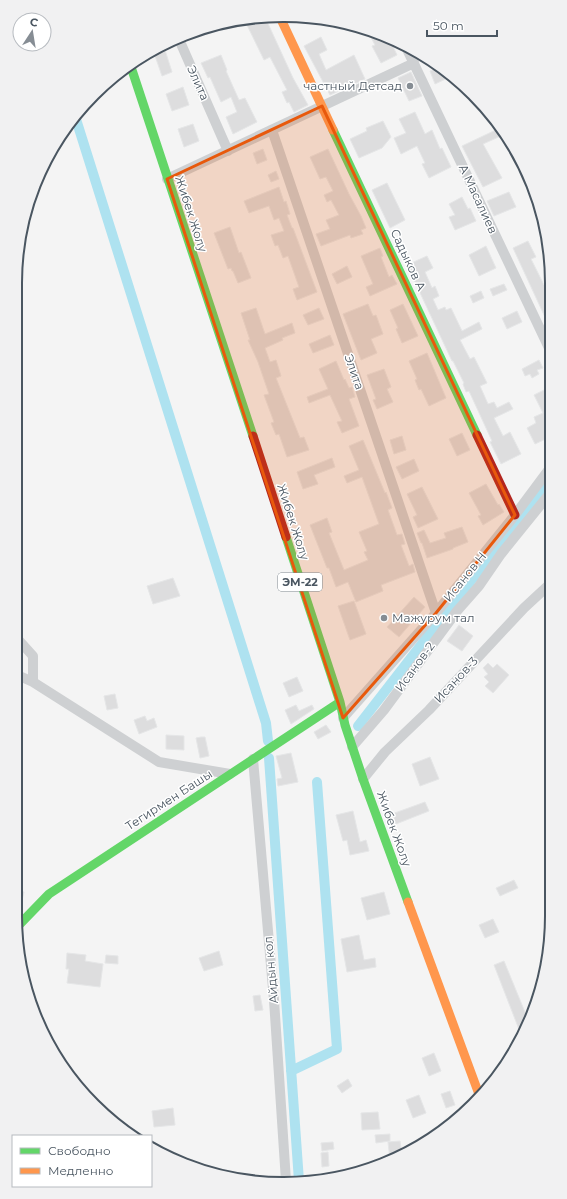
<svg xmlns="http://www.w3.org/2000/svg" width="567" height="1199" font-family="Montserrat,sans-serif">
  <style>
    .lines { fill: none; stroke-linecap: round; stroke-linejoin: round }
    .canal { stroke: #aee2f0; stroke-width: 10 }
    .building { fill: #ddddde; stroke: #e5e6e7 }
    .street { stroke: #ced0d2; stroke-width: 10 }
    .fast { stroke: #63d668; stroke-width: 9 }
    .slow { stroke: #ff974d; stroke-width: 9 }
    .jam { stroke: #b3261e; stroke-width: 9 }
    .marked { fill: #e8590c; fill-opacity: 0.2; stroke: #e8590c; stroke-width: 3; stroke-linejoin: round }
    .poi-dot { fill: #868d94; stroke: #fff; stroke-width: 1.5 }
    .labels { text-anchor: middle; stroke-width: 3; stroke-linejoin: round; paint-order: stroke }
    .shield { fill: #fff; stroke: #808990; stroke-width: 1 }
    .shield-label { font-size: 11px; font-weight: bold; fill: #4a5661 }
    .street-label { font-size: 12px; fill: #4a5661; stroke: #fff }
    .poi-label { font-size: 12px; fill: #4a5661; stroke: #fff; text-anchor: end }
    .rim { fill: none; stroke: #4a5661; stroke-width: 2 }
  </style>
  <rect width="100%" height="100%" fill="#f4f4f4"/>
  <g class="lines">
    <path class="canal" d="M75 116 266 723 268 741
      M358 726 550 479
      M269 758 299 1181
      M291 1071 337 1049 317 782"/>
  </g>
  <path class="building" d="M265 17 293 78 308 105 294 112 289 102 287 103 282 92 287 90 270 57 264 60 244 19Z
    M367 30 388 36 397 55 381 63 372 46 375 45Z
    M321 37 327 50 319 54 326 70 354 55 365 79 330 95 304 46Z
    M164 47 172 72 162 76 153 50Z
    M221 55 227 70 226 71 239 100 245 98 257 122 233 134 226 117 237 112 231 97 221 102 210 77 208 78 201 63Z
    M440 67 447 71 452 76 435 84 430 71Z
    M411 72 422 96 409 101 398 78Z
    M183 87 189 105 172 111 166 94Z
    M415 112 425 134 432 130 440 149 442 148 451 167 429 178 422 164 425 163 417 146 401 154 394 138 406 133 399 119Z
    M383 121 391 137 382 148 359 158 350 139 367 131 366 128Z
    M193 124 199 141 184 147 178 129Z
    M500 128 503 135 483 144 502 178 483 187 462 146Z
    M263 149 267 160 257 164 253 153Z
    M328 149 349 194 361 216 366 228 361 230 363 234 351 238 350 235 321 246 316 234 330 229 326 220 339 215 331 200 327 202 324 195 333 191 326 177 320 179 310 157Z
    M276 171 279 179 271 182 268 175Z
    M387 183 405 220 390 228 372 190Z
    M279 187 284 202 286 201 290 214 287 215 292 228H293L317 292 297 300 293 289 299 287 288 256 283 258 278 245 275 246 271 235 284 231 279 218 274 220 269 206 249 213 244 201Z
    M509 192 516 207 494 216 487 201Z
    M462 197 468 209 470 208 476 221 455 230 449 217 455 215 449 204Z
    M230 227 239 253 241 252 251 278 238 283 233 271H232L231 268 228 269 214 233Z
    M528 241 536 257 531 259 544 285 550 283V328L513 248Z
    M486 246 496 268 479 276 469 255Z
    M380 248 383 256 381 257 389 277 392 275 397 284 370 296 366 287 373 284 361 256Z
    M427 256 433 268 425 272 432 288 435 286 439 296 433 299 438 310 445 307 446 310 451 308 462 331 479 322 482 329 460 340 470 359 474 357 487 383 480 386 488 404 494 402 497 408 509 402 513 409 494 418 503 436 510 432 521 454 501 464 490 442 492 441 469 391 466 392 463 384 464 383 453 361H452L407 265Z
    M347 266 352 277 337 284 332 274Z
    M504 284 507 290 493 296 490 289Z
    M481 291 484 298 473 303 470 296Z
    M368 304 373 316 376 315 383 334 371 339 377 353 361 360 343 314Z
    M403 304 418 336 402 343 396 329 398 328 390 310Z
    M256 308 265 334 292 323 295 333 282 338 283 340 265 348 270 362 276 360 281 376 276 378 300 438 304 437 309 450 287 457 279 434 276 435 271 423 274 422 264 395 269 394 258 362 248 340H250L241 313Z
    M319 308 324 319 308 325 303 315Z
    M517 311 522 322 507 329 502 318Z
    M330 335 334 345 313 353 309 344Z
    M427 353 446 398 429 406 421 389 419 390 415 380 417 379 409 361Z
    M539 360 543 368 537 370 539 374 532 378 530 374 525 376 522 369Z
    M336 361 344 380 345 379 349 388 352 387 355 397 349 399 359 426 342 433 337 422 342 421 330 395 309 403 307 397 328 389 319 369Z
    M384 369 391 387 387 389 393 402 377 409 373 400 376 399 367 375Z
    M550 387V427L549 425 546 426 550 437 535 444 527 428 536 423 534 417 543 413 534 395Z
    M462 433 470 450 457 456 449 439Z
    M402 436 406 450 394 454 390 440Z
    M363 440 385 493 386 492 392 508 388 510 397 535 402 534 405 544 401 545 409 566 413 564 415 572 381 585 383 591 356 602 348 582 336 587 329 568H327L310 525 327 518 332 532 329 533 344 570 368 560 364 552 367 551 359 532 379 524 362 477 347 483 344 476 359 470 349 446Z
    M332 458 335 467 314 475 318 484 303 489 297 472Z
    M414 459 419 471 402 479 396 467Z
    M486 484 498 505 499 504 504 512 483 525 478 516 481 515 469 493Z
    M422 487 438 519 418 528 413 517 417 515 407 494Z
    M462 527 468 542 453 548V549L427 558 422 543H421L417 533 424 530 430 543 446 538 444 533Z
    M173 578 180 596 153 604 147 586Z
    M414 597 425 607 399 637 387 627Z
    M354 601 366 634 350 640 338 606Z
    M459 625 473 636 462 651 447 641Z
    M488 663 493 668 497 664 509 675 493 693 485 686 489 682 484 677 488 674 483 668Z
    M297 677 303 691 289 697 283 683Z
    M115 694 118 708 107 710 104 696Z
    M296 705 299 711 312 705 314 709 291 724 285 710Z
    M145 716 147 721 154 718 157 727 139 734 134 720Z
    M326 725 331 732 318 739 314 732Z
    M166 735 184 736V750L166 749Z
    M201 737H205L209 756 200 758 196 738Z
    M291 753 298 782 278 786 277 779 282 778 276 756Z
    M430 757 439 779 420 786 412 764Z
    M425 802 429 811 396 824 392 814Z
    M353 811 360 842 366 840 369 851 350 855 347 840 343 841 336 815Z
    M514 880 518 888 500 896 496 888Z
    M15 890 24 892 19 913 15 917Z
    M384 892 390 914 367 920 361 898Z
    M493 919 499 932 485 938 479 925Z
    M359 935 364 960 375 958 376 967 347 972 341 939Z
    M219 951 223 965 204 971 199 958Z
    M67 953 86 955 85 961 103 964 100 987 67 983 69 969H66Z
    M106 955 118 956V964L105 963Z
    M504 961 527 1017 533 1014 525 1030 520 1032 494 965Z
    M260 995 263 1010 255 1011 253 996Z
    M434 1053 441 1071 429 1076 422 1058Z
    M348 1079 352 1086 342 1093 337 1086Z
    M450 1091 455 1105 446 1108 441 1094Z
    M419 1095 426 1113 413 1118 406 1100Z
    M173 1108 175 1125 154 1127 152 1111Z
    M378 1112 380 1129 362 1130 361 1113Z
    M390 1134V1141L376 1143 375 1135Z
    M400 1141 402 1156 390 1160 388 1142Z
    M333 1142 334 1149 322 1151 321 1143Z
    M328 1152 329 1166 322 1167 321 1153Z"/>
  <g class="lines">
    <path class="street" d="M178 37 228 151
      M406 47 550 350
      M272 130 436 613
      M167 179 414 63
      M15 636 33 656V682
      M15 674 33 682 159 762 230 774
      M343 718 436 613 515 515 550 468
      M352 747 384 710 457 611 479 586 501 554 551 492
      M253 759 274 1000 286 1181
      M363 779 385 752 429 710 524 608 551 583"/>
    <path class="fast" d="M130 64 253 436
      M333 130 477 435
      M286 537 340 702 345 725 363 779 408 902
      M17 927 49 894 340 702"/>
    <path class="slow" d="M279 15 333 130
      M408 902 480 1097"/>
    <path class="jam" d="M477 435 515 515
      M253 436 286 537"/>
  </g>
  <path class="marked" d="M322 106 515 515 436 613 343 718 167 179Z"/>
  <g class="poi-dot">
    <circle cx="410" cy="86" r="4"/>
    <circle cx="384" cy="618" r="4"/>
  </g>
  <g class="labels">
    <rect class="shield" x="278" y="573" width="44" height="18" rx="3"/>
    <g class="shield-label">
      <text x="300" y="586">ЭМ-22</text>
    </g>
    <g class="street-label">
      <text transform="translate(198 83) rotate(66)" y="4">Элита</text>
      <text transform="translate(478 199) rotate(65)" y="4">А Масалиев</text>
      <text transform="translate(191 214) rotate(72)" y="4">Жибек Жолу</text>
      <text transform="translate(408 260) rotate(65)" y="4">Садыков А</text>
      <text transform="translate(354 372) rotate(71)" y="4">Элита</text>
      <text transform="translate(293 522) rotate(72)" y="4">Жибек Жолу</text>
      <text transform="translate(465 577) rotate(-51)" y="4">Исанов Н</text>
      <text transform="translate(415 667) rotate(-54)" y="4">Исанов-2</text>
      <text transform="translate(456 680) rotate(-47)" y="4">Исанов-3</text>
      <text transform="translate(169 800) rotate(-33)" y="4">Тегирмен Башы</text>
      <text transform="translate(394 829) rotate(70)" y="4">Жибек Жолу</text>
      <text transform="translate(271 970) rotate(-95)" y="4">Айдын кол</text>
    </g>
    <g class="poi-label">
      <text x="402" y="90">частный Детсад</text>
      <text x="392" y="622" text-anchor="start">Мажурум тал</text>
    </g>
  </g>
  <path d="M0 0H567V1199H0ZM283 22H284A261 261 0 0 1 545 283V916A261 261 0 0 1 284 1177H283A261 261 0 0 1 22 916V283A261 261 0 0 1 283 22Z" fill="#f1f1f2" fill-rule="evenodd"/>
  <path class="rim" d="M283 22H284A261 261 0 0 1 545 283V916A261 261 0 0 1 284 1177H283A261 261 0 0 1 22 916V283A261 261 0 0 1 283 22Z"/>
  <rect x="12" y="1135" width="140" height="52" fill="#ffffff" stroke="#b7bbc0"/>
  <rect x="20" y="1148" width="20" height="6" fill="#63d668" stroke="#b7bbc0"/>
  <text x="48" y="1155" font-size="12" fill="#4a5661">Свободно</text>
  <rect x="20" y="1168" width="20" height="6" fill="#ff974d" stroke="#b7bbc0"/>
  <text x="48" y="1175" font-size="12" fill="#4a5661">Медленно</text>
  <g transform="translate(32 32) rotate(12)"><circle r="19" fill="#ffffff" stroke="#b7bbc0"/>
  <path d="M0-3L7 15L0 10L-7 15Z" fill="#868d94"/>
  <text y="-6" font-size="11" font-weight="bold" text-anchor="middle" fill="#4a5661">С</text>
  </g>
  <path d="M427 30v6h70v-6" fill="none" stroke="#4a5661" stroke-width="2"/>
  <text x="433" y="30" font-size="12" fill="#4a5661" stroke="#ffffff" stroke-width="3" paint-order="stroke">50 m</text>
</svg>
